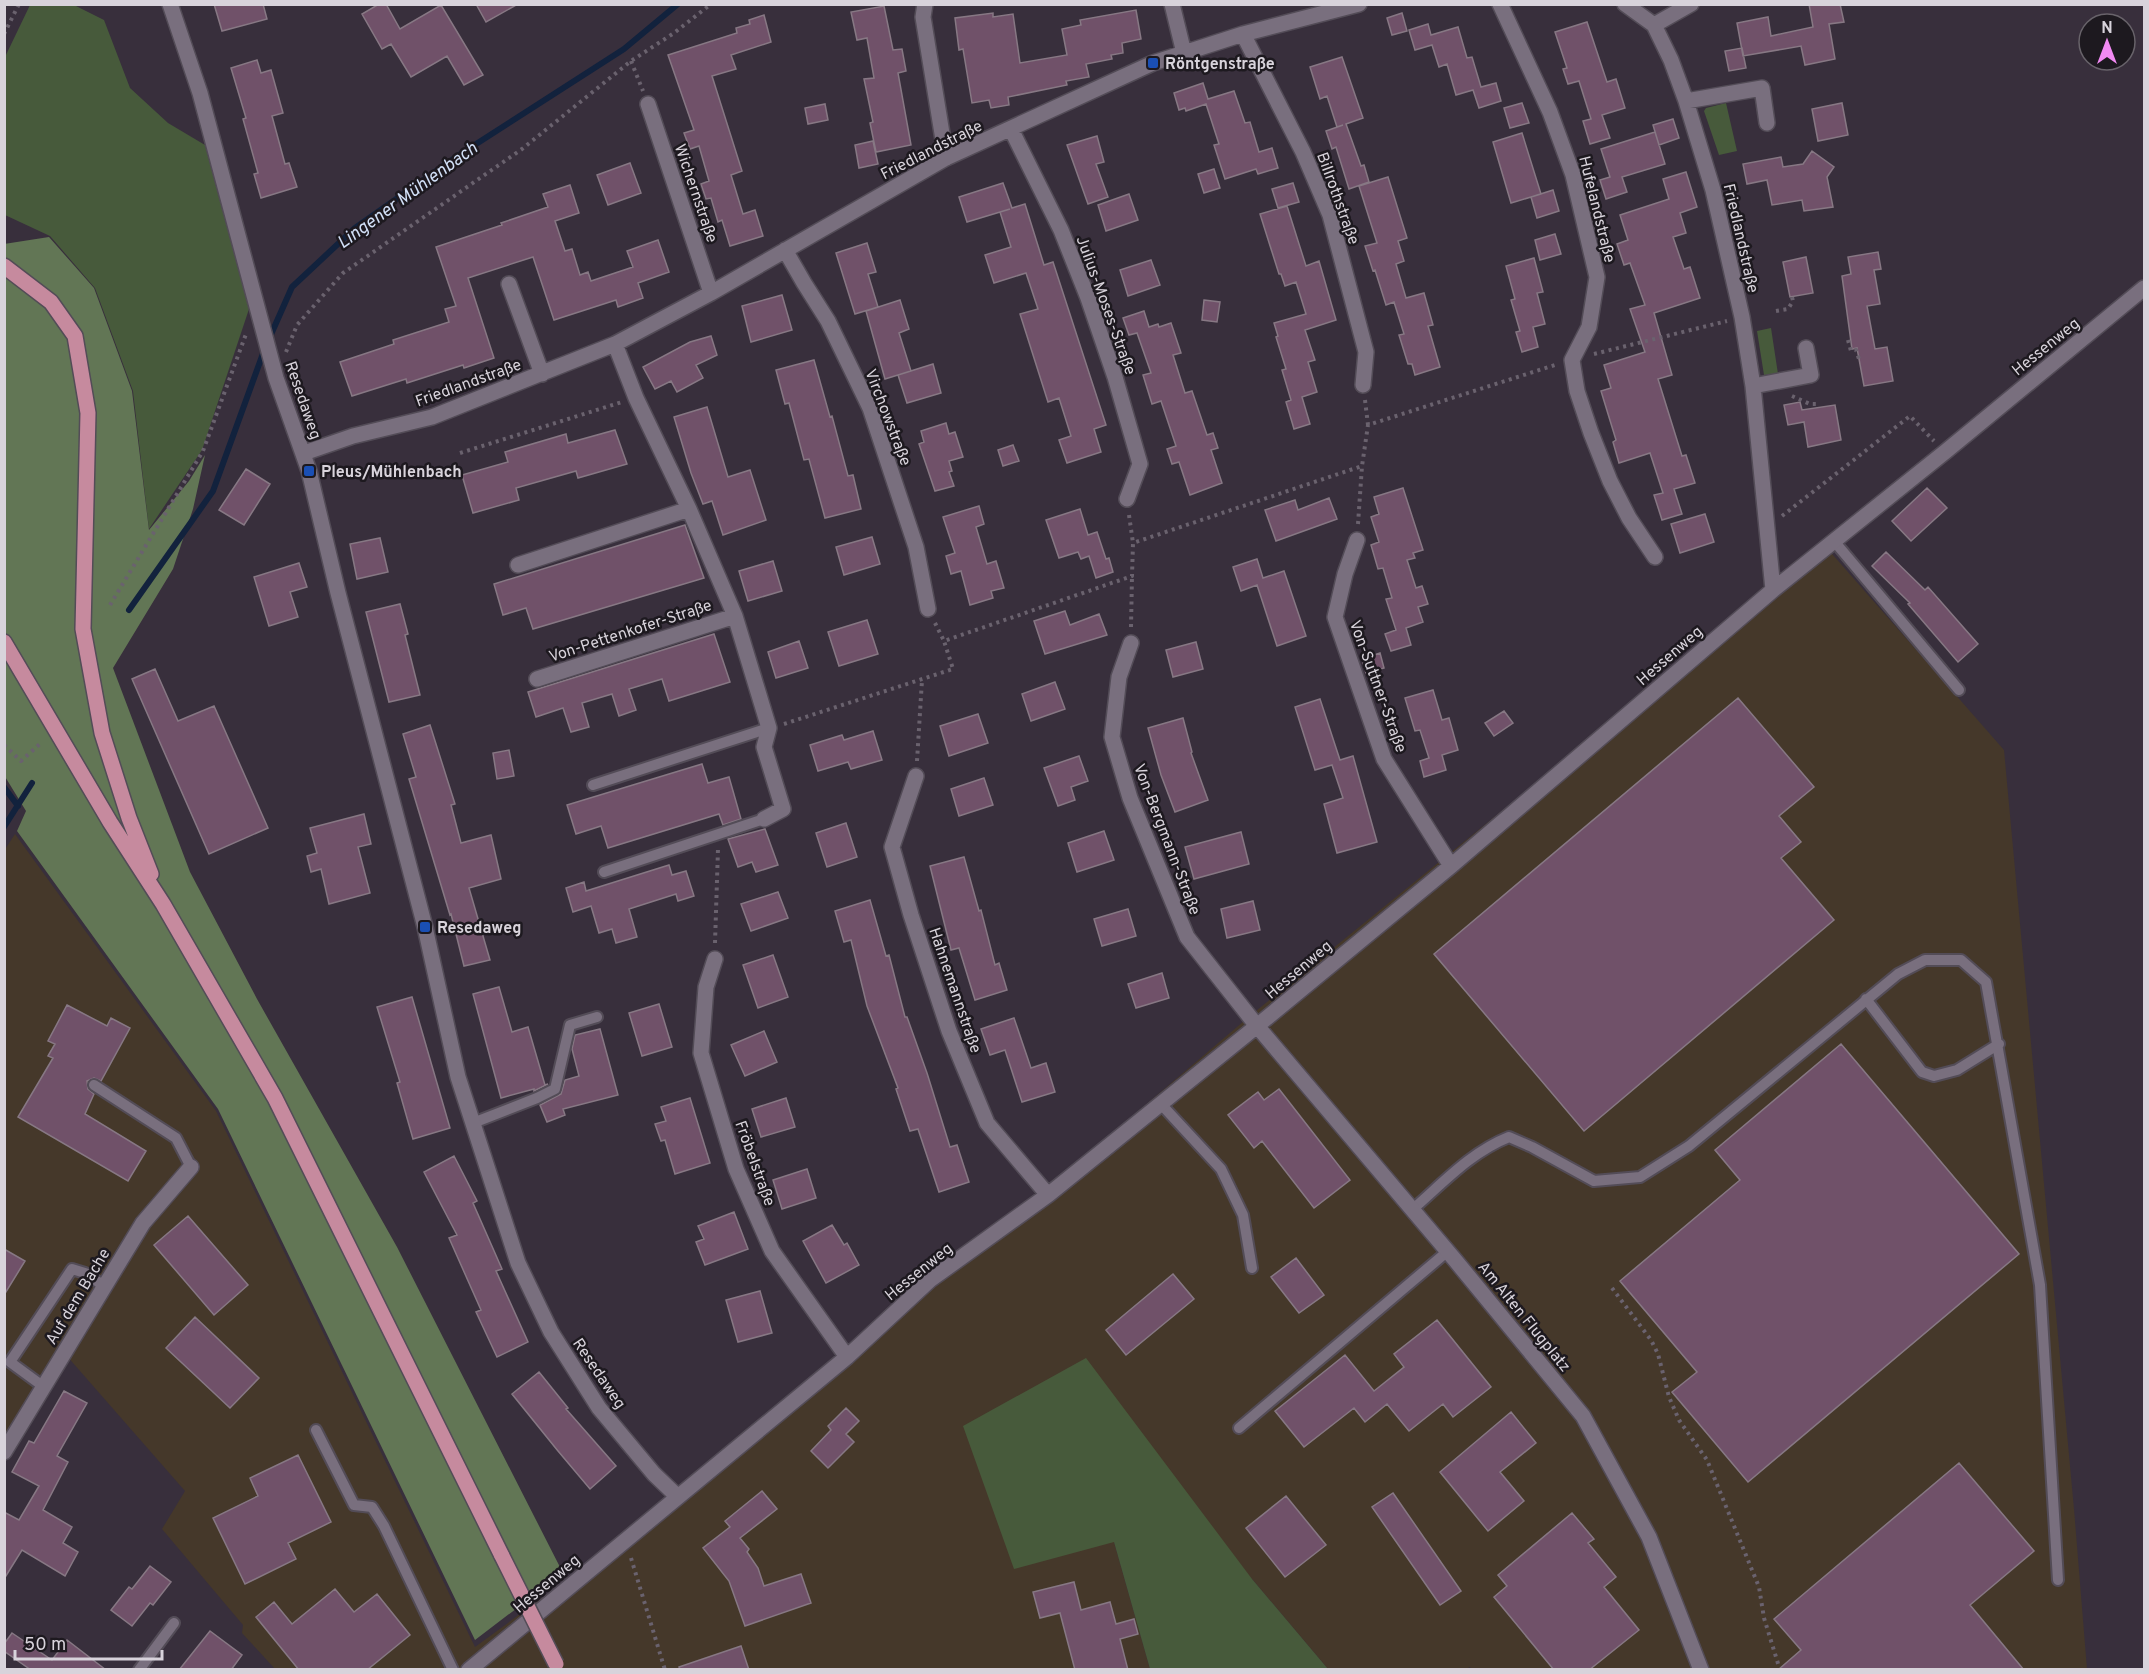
<svg xmlns="http://www.w3.org/2000/svg" width="2149" height="1674" font-family="Overpass,sans-serif">
  <style>
    .commercial { fill: #45382a }
    .green { fill: #475a3b }
    .forest { fill: #627655 }
    .lines { fill: none; stroke-linecap: round; stroke-linejoin: round }
    .stream { stroke: #12223d; stroke-width: 6 }
    .building { fill: #705169; stroke: #877884; stroke-width: 1.5 }
    .service-casing { stroke: #534c57; stroke-width: 14 }
    .minor-casing { stroke: #534c57; stroke-width: 18 }
    .primary-casing { stroke: #534c57; stroke-width: 18 }
    .path { stroke: #6a626e; stroke-width: 4; stroke-dasharray: 3 4.5; stroke-linecap: butt }
    .service { stroke: #796f7e; stroke-width: 10 }
    .minor { stroke: #796f7e; stroke-width: 15 }
    .primary { stroke: #c68a9e; stroke-width: 15 }
    .primary-bridge-casing { stroke: #534c57; stroke-width: 18; stroke-linecap: butt }
    .primary-bridge { stroke: #c68a9e; stroke-width: 15 }
    .transit-dot { fill: #1a4fb4; stroke: #1d191f; stroke-width: 2 }
    .labels { text-anchor: middle; stroke-width: 5; stroke-linejoin: round; paint-order: stroke }
    .poi-label { font-size: 16px; font-weight: bold; fill: #d8d3db; stroke: #1d191f; text-anchor: start }
    .street-label { font-size: 16px; fill: #d8d3db; stroke: #1d191f }
    .water-label { font-size: 18px; font-style: italic; fill: #d2e0f7; stroke: #1d191f }
  </style>
  <rect width="100%" height="100%" fill="#382f3c"/>
  <path class="commercial" d="M1826 547 2004 750 2074 1509 2087 1669 1472 1670 1470 1667 1464 1670 1328 1669 1252 1579 1114 1542 1150 1669H275L242 1633 243 1625 162 1529 185 1491 66 1355 5 1455 4 851 15 834 216 1111 475 1647 572 1576 1129 1119 1251 1015Z"/>
  <path class="green" d="M30 5H74L104 20 130 88 168 123 205 145 249 309 202 450 149 529 133 391 95 288 50 236 5 215V57Z
    M1726 103 1737 151 1719 155 1704 111 1706 108Z
    M1771 328 1778 374 1764 375 1757 331Z
    M1086 1358 1252 1579 1328 1669H1150L1114 1542 1014 1569 963 1426Z"/>
  <path class="forest" d="M49 237 94 288 132 391 149 530 189 481 205 455 193 509 173 569 113 668 190 872 257 999 397 1247 563 1573 475 1640 218 1109 17 831 26 811 4 775V244Z"/>
  <g class="lines">
    <path class="stream" d="M269 339 292 287 355 228 459 155 624 49 678 4
      M129 610 213 491 265 348
      M4 787 18 806
      M4 827 32 783"/>
  </g>
  <path class="building" d="M214 4H263L267 19 222 31Z
    M379 4H386L400 29 441 5 483 75 464 85 447 56 411 77 391 44 382 49 362 14Z
    M476 4H518L486 22Z
    M1809 4H1840L1844 22 1829 24 1835 59 1805 65 1801 46 1743 56 1737 23 1768 17 1771 36 1813 27Z
    M884 6 893 50 902 49 906 71 898 73 911 145 876 152 870 123 873 122 864 79 874 78 867 38 857 40 851 12Z
    M1136 10 1141 39 1122 43 1123 53 1111 55 1112 59 1086 64 1089 77 1066 81 1067 85 1008 97 1009 105 991 108 989 100 972 103 963 49 959 50 955 18 993 13V17L1013 14 1020 63 1067 55 1062 29 1081 25 1080 20Z
    M1402 13 1407 31 1392 35 1387 18Z
    M764 15 771 42 731 55 736 69 712 76 742 171 731 175 743 214 755 210 763 236 730 246 722 220 718 222 711 198 706 199 701 184 709 181 699 146 690 149 684 133 694 130 668 55 737 33 736 28 750 24 749 20Z
    M1587 22 1607 82 1616 79 1625 108 1602 115 1610 138 1590 144 1583 121 1591 119 1579 81 1568 84 1563 69 1567 68 1555 32Z
    M1428 24 1431 35 1458 27 1467 58 1472 57 1481 87 1496 83 1501 101 1479 108 1473 90 1456 95 1447 64 1439 67 1432 45 1415 50 1409 30Z
    M1742 48 1746 68 1729 71 1725 51Z
    M1342 57 1363 118 1346 124 1361 166 1364 165 1369 182 1349 189 1336 147 1332 149 1326 131 1343 125 1337 127 1327 96 1320 99 1310 67Z
    M257 60 261 73 271 70 283 113 272 116 285 164 289 163 297 187 261 198 254 174 258 173 243 119 246 118 231 68Z
    M1203 83 1208 99 1234 91 1245 123 1250 122 1259 152 1272 148 1278 168 1258 174 1256 169 1225 179 1214 145 1219 144 1206 104 1186 111 1185 108 1179 110 1174 93Z
    M1522 103 1529 123 1510 128 1504 108Z
    M1842 103 1848 135 1818 141 1812 109Z
    M825 104 828 120 808 124 805 108Z
    M1673 119 1679 138 1659 145 1653 125Z
    M1655 132 1665 164 1622 177 1627 192 1606 199 1600 180 1610 177 1601 149Z
    M1522 133 1541 194 1511 203 1493 142Z
    M1097 136 1104 162 1096 164 1108 197 1088 204 1067 145Z
    M873 141 878 164 859 168 855 145Z
    M1812 151 1834 167 1827 177 1833 207 1804 211 1802 200 1772 205 1767 180 1747 184 1743 164 1781 157 1783 167 1803 164Z
    M630 163 641 193 608 205 597 175Z
    M1214 169 1220 188 1204 193 1198 174Z
    M1686 172 1697 207 1680 213 1686 233 1673 237 1684 269 1690 267 1700 298 1654 313 1672 375 1658 379 1682 456 1686 455 1695 483 1674 489 1682 514 1662 520 1654 495 1663 493 1650 453 1619 463 1613 442 1616 440 1601 391 1611 388 1604 365 1645 352 1630 309 1645 305 1630 263 1624 265 1617 244 1628 240 1620 215 1669 199 1663 179Z
    M1388 177 1407 238 1398 241 1404 261 1396 264 1406 298 1424 293 1433 325 1428 326 1440 367 1415 375 1412 364H1408L1399 335 1404 334 1394 302 1386 305 1375 270 1373 271 1365 246 1377 243 1359 186Z
    M1003 183 1012 208 1025 204 1044 265 1053 262 1106 425 1094 429 1101 452 1067 463 1059 440 1071 436 1059 398 1048 402 1020 314 1038 309 1026 273 994 283 985 255 1011 247 1000 212 1010 209 967 222 959 197Z
    M1293 183 1299 202 1278 208 1272 189Z
    M570 185 579 213 555 221 565 251 572 249 580 275 588 272 591 281 633 267 627 251 658 240 669 272 638 283 643 298 618 307 616 300 554 320 533 257 468 278 494 358 464 368 463 365 407 383 406 379 352 396 340 362 394 344 393 340 449 322 445 309 456 306 436 247 502 225 501 223 548 207 543 194Z
    M1553 190 1559 211 1537 218 1531 197Z
    M1129 194 1138 220 1106 231 1098 205Z
    M1287 206 1306 266 1319 261 1336 320 1305 330 1315 360 1308 362 1317 392 1302 397 1310 424 1294 429 1286 402 1291 400 1282 370 1286 369 1276 337 1278 336 1274 323 1306 314 1296 282 1285 286 1281 274H1279L1260 214Z
    M1555 234 1561 254 1540 260 1535 240Z
    M867 243 876 272 868 274 878 307 855 314 836 253Z
    M1878 252 1881 269 1874 270 1880 304 1867 306 1875 349 1887 347 1893 381 1864 386 1857 348 1852 349 1842 276 1851 274 1848 257Z
    M1806 257 1813 293 1790 297 1783 262Z
    M1534 258 1543 292 1537 293 1545 324 1533 327 1538 347 1522 352 1516 332 1520 331 1511 300 1515 299 1506 266Z
    M1151 260 1160 285 1128 296 1120 270Z
    M782 295 792 330 751 342 742 306Z
    M900 300 909 329 899 333 911 371 885 379 866 311Z
    M1204 300 1220 302 1217 322 1202 320Z
    M1144 311 1149 327 1158 324 1159 327 1171 323 1181 353 1173 355 1185 393 1192 391 1207 435 1213 433 1218 448 1211 450 1222 483 1190 495 1179 462 1172 464 1167 449 1176 446 1161 401 1152 404 1143 375 1151 373 1137 333 1129 335 1123 318Z
    M711 336 717 355 696 365 703 378 677 392 671 381 655 389 643 367 690 342Z
    M814 360 830 417 832 416 848 476 853 475 861 509 825 518 809 459 804 460 789 403 785 404 776 370Z
    M933 364 941 393 907 403 898 375Z
    M1800 402 1802 410 1835 405 1841 440 1808 447 1804 422 1788 425 1784 405Z
    M707 407 728 477 750 470 766 520 723 535 712 501 703 504 691 473 674 417Z
    M946 423 949 434 955 432 963 457 949 461 952 471 949 472 954 486 935 491 919 444 924 442 921 431Z
    M615 430 627 464 578 478 576 471 516 488 519 500 473 513 462 475 508 462 505 452 566 434 568 443Z
    M1013 445 1019 461 1003 466 998 450Z
    M246 469 270 484 244 525 219 510Z
    M1403 488 1423 550 1413 553 1415 558 1407 560 1416 588 1422 586 1428 604 1418 607 1423 622 1406 628 1411 645 1391 651 1385 634 1396 630 1386 599 1392 598 1383 568 1378 569 1371 545 1379 542 1371 517 1379 514 1374 497Z
    M1927 488 1947 508 1911 541 1892 521Z
    M1329 498 1337 519 1276 541 1265 510 1295 500 1298 510Z
    M979 506 984 524 976 527 987 564 996 561 1004 588 991 591 993 598 970 605 961 571 951 574 946 556 955 553 943 517Z
    M1080 509 1088 535 1097 532 1106 559 1109 558 1113 572 1096 578 1089 556 1081 559 1078 552 1059 558 1046 520Z
    M1705 514 1714 542 1680 553 1671 524Z
    M685 525 704 578 533 629 526 608 503 615 494 584Z
    M872 537 880 564 844 575 836 547Z
    M380 538 388 572 357 579 350 544Z
    M1886 552 1925 590 1928 587 1978 644 1958 662 1908 604 1910 603 1872 566Z
    M1257 559 1263 578 1284 571 1306 636 1277 646 1257 585 1241 591 1233 567Z
    M773 561 782 591 748 601 739 571Z
    M299 563 307 587 290 592 298 617 269 626 254 577Z
    M400 604 408 634 405 635 420 695 389 702 366 612Z
    M1065 611 1070 625 1099 614 1107 635 1045 654 1034 621Z
    M867 620 878 654 839 666 828 632Z
    M714 634 730 682 669 701 662 679 629 689 636 710 619 716 612 694 582 703 589 727 571 732 563 708 536 717 528 692Z
    M799 641 808 668 776 678 768 652Z
    M1196 642 1203 669 1173 677 1166 650Z
    M1380 653 1384 668 1366 673 1362 659Z
    M155 669 178 721 214 706 268 828 209 854 132 679Z
    M1055 682 1065 709 1031 721 1022 694Z
    M1433 690 1442 720 1449 718 1458 750 1442 755 1446 770 1424 777 1420 761 1429 758 1420 730 1415 731 1405 698Z
    M1738 698 1814 787 1779 816 1801 842 1781 858 1834 920 1584 1131 1434 954Z
    M1320 699 1340 760 1353 756 1377 842 1337 853 1324 804 1343 798 1332 765 1315 770 1295 707Z
    M1504 711 1513 723 1494 736 1485 723Z
    M978 714 988 743 949 756 940 726Z
    M1183 718 1192 752 1191 753 1208 800 1175 812 1161 775 1148 728Z
    M430 725 455 804 451 805 461 843 491 835 501 879 469 888 490 960 464 966 451 914 450 915 409 779 416 777 403 734Z
    M873 731 882 760 851 769 848 762 818 771 810 745 842 735 844 740Z
    M509 750 514 776 497 779 493 753Z
    M1079 756 1088 781 1071 787 1075 800 1058 806 1044 768Z
    M702 764 708 783 729 777 741 819 723 825 719 814 608 848 601 826 576 834 567 805Z
    M984 778 993 805 959 816 951 789Z
    M364 814 371 844 358 847 370 893 329 904 321 869 311 872 307 856 317 853 310 828Z
    M846 823 857 857 827 867 816 833Z
    M765 829 778 865 756 872 752 862 738 867 728 839Z
    M1104 831 1114 860 1077 872 1068 843Z
    M1241 832 1249 864 1194 879 1185 847Z
    M964 857 979 911 981 910 995 965 999 963 1007 990 975 1000 959 948 951 950 930 866Z
    M669 865 672 875 686 871 694 896 678 901 676 894 629 909 637 937 616 943 612 929 599 933 591 906 573 912 566 888 584 882 586 891Z
    M778 892 788 918 751 931 741 904Z
    M870 900 886 956 889 955 905 1017H907L927 1073 950 1147 957 1145 969 1182 939 1192 918 1129 910 1131 896 1089 898 1088 867 1006 851 940 844 942 835 911Z
    M1253 901 1260 930 1227 938 1221 909Z
    M1128 909 1136 936 1102 946 1094 919Z
    M773 955 788 997 758 1008 743 965Z
    M1162 973 1169 998 1136 1008 1128 984Z
    M499 987 512 1032 528 1027 545 1085 548 1084 534 1091V1089L501 1098 473 994Z
    M412 997 450 1128 413 1139 397 1083 400 1082 377 1007Z
    M659 1004 672 1047 642 1056 629 1013Z
    M67 1005 107 1026 111 1018 130 1028 101 1081 94 1078 87 1081 88 1089 94 1094 85 1114 146 1151 128 1181 18 1117 53 1058 48 1056 55 1044 48 1041Z
    M1014 1018 1031 1068 1046 1063 1055 1092 1022 1102 1005 1050 990 1055 981 1029Z
    M600 1029 618 1095 563 1109 565 1115 547 1122 540 1105 561 1094 565 1080 579 1076 572 1049 575 1035Z
    M764 1031 777 1062 745 1076 731 1045Z
    M1841 1044 2019 1254 1748 1482 1672 1392 1697 1372 1620 1281 1740 1180 1715 1150Z
    M1279 1089 1350 1180 1314 1208 1262 1141 1254 1148 1228 1115 1258 1092 1264 1100Z
    M690 1098 710 1163 675 1174 665 1140 661 1141 655 1124 666 1121 661 1107Z
    M786 1098 795 1127 761 1137 752 1109Z
    M454 1156 477 1201 473 1203 502 1269 496 1271 528 1342 497 1357 476 1312 481 1310 449 1238 457 1235 424 1172Z
    M807 1169 816 1198 782 1209 773 1180Z
    M734 1212 748 1249 705 1265 696 1242 704 1239 698 1226Z
    M188 1216 248 1285 214 1315 154 1245Z
    M832 1225 844 1245 847 1243 859 1265 826 1283 803 1241Z
    M4 1249 25 1261 4 1295Z
    M1296 1258 1324 1295 1299 1313 1271 1277Z
    M1173 1274 1194 1299 1126 1355 1106 1330Z
    M760 1291 772 1333 738 1342 726 1300Z
    M195 1317 259 1378 230 1408 166 1348Z
    M1437 1320 1491 1387 1453 1417 1443 1404 1409 1431 1387 1404 1365 1422 1354 1408 1304 1447 1275 1411 1345 1355 1374 1391 1404 1367 1394 1354Z
    M539 1372 568 1408 566 1409 616 1466 590 1489 558 1451 512 1394Z
    M64 1391 87 1403 57 1456 68 1462 43 1510 72 1527 63 1543 78 1552 65 1576 22 1550 4 1579V1512L19 1520 39 1486 12 1472 29 1441 34 1443Z
    M846 1408 859 1421 846 1434 854 1442 828 1468 811 1451 831 1430 828 1426Z
    M1511 1412 1536 1443 1500 1472 1524 1501 1488 1531 1440 1472Z
    M298 1455 331 1522 288 1543 296 1559 245 1584 213 1518 258 1496 250 1478Z
    M1959 1463 2034 1551 1970 1605 2024 1670H1778L1801 1650 1774 1619Z
    M762 1491 777 1509 740 1538 749 1549 747 1552 758 1568 764 1586 801 1574 811 1603 745 1626 729 1581 703 1548 730 1527 725 1521Z
    M1393 1493 1461 1591 1440 1605 1372 1507Z
    M1286 1496 1326 1545 1285 1577 1246 1528Z
    M1572 1513 1594 1539 1588 1543 1616 1577 1604 1587 1639 1630 1589 1670H1554L1494 1597 1507 1586 1498 1575Z
    M150 1566 171 1582 153 1605 150 1603 132 1626 111 1610 129 1587 132 1589Z
    M1074 1582 1081 1610 1110 1602 1116 1624 1134 1619 1138 1634 1120 1639 1128 1670H1075L1060 1613 1040 1618 1033 1592Z
    M335 1589 354 1612 377 1594 410 1635 367 1670H299L256 1617 274 1602 292 1624Z
    M210 1631 242 1655 231 1670H179Z
    M12 1633 52 1660 67 1640 106 1670H31L4 1651V1644Z
    M741 1646 749 1670H680L679 1667Z"/>
  <g class="lines">
    <defs>
      <path id="service" d="M1834 541 1959 690
        M593 785 769 728
        M604 872 764 819
        M1866 999 1922 1072 1934 1076 1957 1070 1999 1044
        M94 1085 176 1138 191 1167
        M1160 1103 1221 1169 1243 1215 1252 1268
        M473 1123 537 1098 555 1089 570 1025 597 1017
        M1413 1209C1443 1183 1471 1152 1509 1137L1532 1147 1594 1181 1640 1177 1689 1146 1898 974 1925 960H1961L1986 982 2040 1285 2058 1580
        M44 1387 10 1362 72 1269 85 1273 104 1286
        M1239 1428 1448 1251
        M316 1430 354 1505 372 1507 384 1526 453 1670
        M139 1670 174 1623"/>
      <path id="minor" d="M170 4 200 93 276 378 309 471 338 593 425 927 458 1077 518 1263 551 1332 599 1408 654 1474 678 1497
        M925 4 923 17 946 158
        M1172 4 1184 53
        M1500 4 1550 112 1573 175 1597 277 1589 327 1572 360 1577 391 1591 433 1610 481 1629 518 1655 557
        M1625 4 1654 25 1671 60 1686 101 1713 190 1742 317 1753 386 1773 590
        M1654 25 1691 4
        M1243 34 1303 152 1330 215 1366 352 1363 385
        M1686 101 1762 88 1767 123
        M648 104 711 293
        M1011 129 1061 230 1088 298 1115 377 1140 464 1127 499
        M785 250 804 283 828 321 870 408 916 547 928 609
        M509 284 542 374
        M615 344 636 398 689 509 735 616 769 728 764 747 783 809 764 819
        M1753 386 1811 375 1806 348
        M304 453 353 436 432 417 615 344 711 293 946 158 1153 63 1243 34 1359 4
        M1357 540 1345 574 1335 617 1384 759 1451 866
        M518 565 689 509
        M1131 643 1119 677 1112 737 1130 798 1187 937 1257 1026 1455 1260 1583 1416 1649 1537 1701 1670
        M537 679 735 616
        M916 776 892 847 911 915 949 1031 987 1123 1048 1195
        M715 959 706 987 701 1053 736 1169 772 1251 847 1357
        M4 1452 143 1223 191 1167
        M469 1670 847 1357 930 1280 1048 1195 1257 1026 1451 866 1773 590 1945 452 2144 288"/>
      <path id="primary" d="M4 266 51 302 75 336 88 413 83 629 102 733 129 818 151 874
        M4 642 110 822 163 904 275 1098 502 1556"/>
    </defs>
    <use href="#service" class="service-casing"/>
    <use href="#minor" class="minor-casing"/>
    <use href="#primary" class="primary-casing"/>
    <path class="path" d="M4 34 19 4
      M631 61 643 91
      M1776 311 1788 309 1793 301 1792 297
      M1848 340 1851 351 1856 350 1859 359
      M286 352 297 325 343 273 522 149 631 61 674 33 711 4
      M1594 354 1727 321
      M1792 396 1810 404H1819
      M1365 400 1368 425
      M460 453 622 402
      M1129 515 1133 543
      M1782 516 1910 416 1934 441
      M1358 524 1362 466
      M110 605 203 451 246 334
      M935 623 944 641
      M1131 627 1132 576
      M784 724 953 669 944 641 1132 576 1133 543 1362 466 1368 425 1558 364
      M4 745 21 761 42 742
      M917 761 922 680
      M715 943 718 849
      M1612 1288 1651 1340 1658 1354 1669 1397 1679 1420 1707 1460 1759 1587 1764 1618 1780 1670
      M631 1558 665 1670"/>
    <use href="#service" class="service"/>
    <use href="#minor" class="minor"/>
    <use href="#primary" class="primary"/>
    <defs>
      <path id="primary-bridge" d="M502 1556 556 1664"/>
    </defs>
    <use href="#primary-bridge" class="primary-bridge-casing"/>
    <use href="#primary-bridge" class="primary-bridge"/>
  </g>
  <g class="transit-dot">
    <rect x="1147" y="57" width="12" height="12" rx="3"/>
    <rect x="303" y="465" width="12" height="12" rx="3"/>
    <rect x="419" y="921" width="12" height="12" rx="3"/>
  </g>
  <g class="labels">
    <g class="poi-label">
      <text x="1165" y="69">Röntgenstraße</text>
      <text x="321" y="477">Pleus/Mühlenbach</text>
      <text x="437" y="933">Resedaweg</text>
    </g>
    <g class="street-label">
      <text transform="translate(931 149) rotate(-27)" y="6">Friedlandstraße</text>
      <text transform="translate(697 193) rotate(71)" y="6">Wichernstraße</text>
      <text transform="translate(1339 198) rotate(70)" y="6">Billrothstraße</text>
      <text transform="translate(1598 209) rotate(76)" y="6">Hufelandstraße</text>
      <text transform="translate(1742 238) rotate(77)" y="6">Friedlandstraße</text>
      <text transform="translate(1107 305) rotate(70)" y="6">Julius-Moses-Straße</text>
      <text transform="translate(2045 346) rotate(-39)" y="6">Hessenweg</text>
      <text transform="translate(468 382) rotate(-20)" y="6">Friedlandstraße</text>
      <text transform="translate(304 400) rotate(71)" y="6">Resedaweg</text>
      <text transform="translate(889 417) rotate(69)" y="6">Virchowstraße</text>
      <text transform="translate(630 630) rotate(-18)" y="6">Von-Pettenkofer-Straße</text>
      <text transform="translate(1669 655) rotate(-41)" y="6">Hessenweg</text>
      <text transform="translate(1379 686) rotate(70)" y="6">Von-Suttner-Straße</text>
      <text transform="translate(1168 839) rotate(69)" y="6">Von-Bergmann-Straße</text>
      <text transform="translate(1298 969) rotate(-40)" y="6">Hessenweg</text>
      <text transform="translate(956 990) rotate(71)" y="6">Hahnemannstraße</text>
      <text transform="translate(756 1163) rotate(70)" y="6">Fröbelstraße</text>
      <text transform="translate(918 1271) rotate(-39)" y="6">Hessenweg</text>
      <text transform="translate(77 1296) rotate(-59)" y="6">Auf dem Bache</text>
      <text transform="translate(1525 1316) rotate(51)" y="6">Am Alten Flugplatz</text>
      <text transform="translate(600 1373) rotate(56)" y="6">Resedaweg</text>
      <text transform="translate(546 1583) rotate(-40)" y="6">Hessenweg</text>
    </g>
    <g class="water-label">
      <text transform="translate(407 195) rotate(-36)" y="6">Lingener Mühlenbach</text>
    </g>
  </g>
  <rect width="2149" height="1674" fill="none" stroke="#d8d3db" stroke-width="12"/>
  <g transform="translate(2107 42)"><circle r="28" fill="#1d191f" stroke="#68636a" stroke-width="1.5"/>
  <path d="M0-4.5L10 22L0 15L-10 22Z" fill="#f28af3"/>
  <text y="-9" font-size="16" font-weight="bold" text-anchor="middle" fill="#d8d3db">N</text>
  </g>
  <path d="M15 1650v9h147v-9" fill="none" stroke="#d8d3db" stroke-width="3"/>
  <text x="24" y="1650" font-size="18" fill="#d8d3db" stroke="#1d191f" stroke-width="4.5" paint-order="stroke">50 m</text>
</svg>
